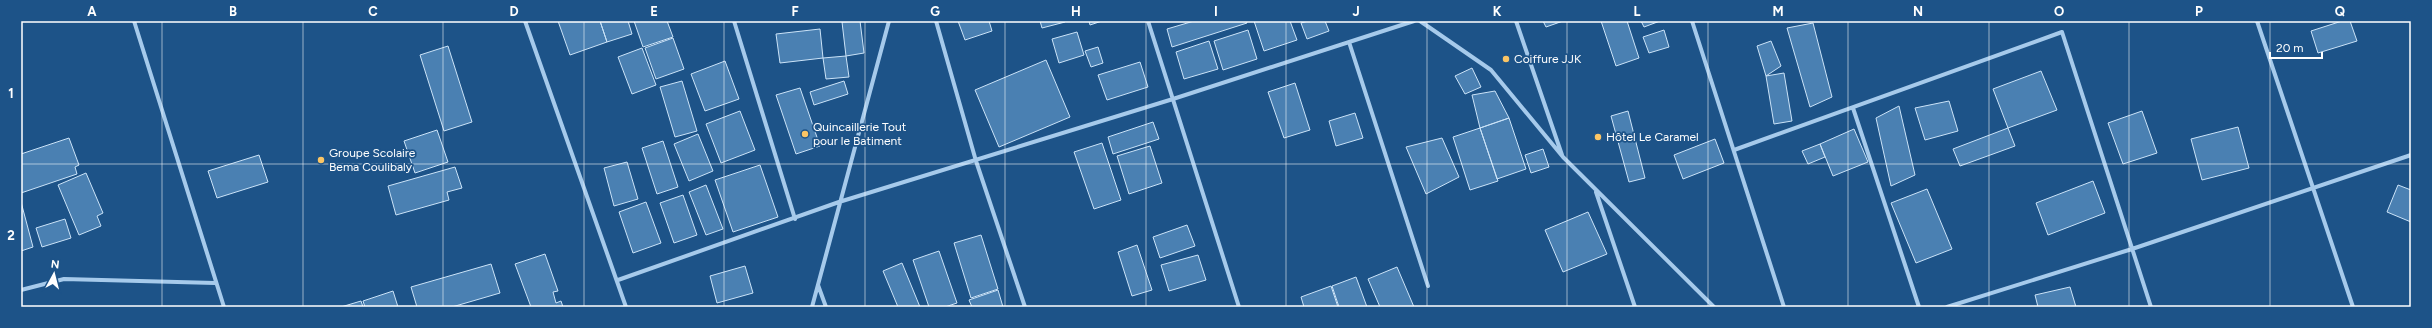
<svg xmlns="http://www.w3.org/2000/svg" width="2432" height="328" font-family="Figtree,sans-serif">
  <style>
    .building { fill: #4a80b2; stroke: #cbe3f8 }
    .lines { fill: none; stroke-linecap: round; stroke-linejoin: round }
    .minor { stroke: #a6caeb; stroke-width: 4 }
    .grid { fill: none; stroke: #fff; stroke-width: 1; stroke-opacity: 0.55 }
    .poi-dot { fill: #fbc565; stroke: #1d5388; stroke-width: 1.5 }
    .labels { text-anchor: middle; stroke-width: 3.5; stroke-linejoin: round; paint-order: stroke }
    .poi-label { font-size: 12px; fill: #fff; stroke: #1d5388; text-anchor: start }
    .neatline { fill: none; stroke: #fff; stroke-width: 1.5 }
    .grid-label { font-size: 13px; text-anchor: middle; font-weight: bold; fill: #fff }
  </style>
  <rect width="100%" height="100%" fill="#1d5388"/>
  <path class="building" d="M558 21H600L607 42 570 55Z
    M600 21H628L632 34 607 42Z
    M634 21H667L673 37 643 47Z
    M860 21 864 53 846 56 842 22Z
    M958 21H989L992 31 965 40Z
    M1040 21H1065V22L1042 28Z
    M1089 21H1102L1090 25Z
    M1194 21H1246L1247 23 1172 47 1167 29Z
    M1254 21H1290L1297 40 1264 51Z
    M1308 21H1325L1329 31 1307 39 1301 23Z
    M1543 21H1563L1546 27Z
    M1601 21H1627L1639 58 1616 66Z
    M1641 21H1660L1644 27Z
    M2342 21H2350L2357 41 2318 53 2311 31Z
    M1813 23 1832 97 1810 107 1787 28Z
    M820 29 823 58 780 63 776 34Z
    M1248 30 1257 59 1223 70 1214 41Z
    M1664 30 1669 47 1649 53 1643 37Z
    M1077 32 1084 55 1059 63 1052 39Z
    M673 38 684 69 656 79 645 48Z
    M1209 41 1218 69 1184 79 1176 52Z
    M1771 41 1781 66 1766 76 1757 46Z
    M448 46 472 122 444 131 420 55Z
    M1098 47 1103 63 1091 67 1085 51Z
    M642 48 656 85 632 94 618 57Z
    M846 56 849 77 826 79 823 58Z
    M1046 60 1070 117 999 147 975 90Z
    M725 61 739 99 705 111 691 74Z
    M1140 62 1148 87 1107 100 1098 75Z
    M1472 68 1481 87 1465 94 1455 76Z
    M2041 71 2057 110 2008 128 1993 89Z
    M1784 73 1792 121 1774 124 1766 76Z
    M682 81 697 131 675 137 660 87Z
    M844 81 848 94 814 105 810 92Z
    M1295 83 1310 130 1284 138 1268 92Z
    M800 88 820 146 796 154 776 95Z
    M1495 91 1509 118 1480 128 1472 95Z
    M1949 101 1958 131 1925 140 1915 108Z
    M1899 106 1915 175 1891 186 1876 118Z
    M740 111 755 150 721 163 706 124Z
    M1628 111 1645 178 1629 182 1611 116Z
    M2142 111 2157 153 2123 164 2108 123Z
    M1355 113 1363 138 1336 146 1329 121Z
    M1509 118 1526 169 1497 179 1480 128Z
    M1153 122 1159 139 1113 154 1108 137Z
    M2238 127 2249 168 2202 180 2191 139Z
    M1480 128 1498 181 1470 190 1453 137Z
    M2008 128 2015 146 1960 166 1953 149Z
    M1854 129 1868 162 1833 176 1820 144Z
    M437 130 448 162 415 173 404 141Z
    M698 134 713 171 689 181 674 144Z
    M69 138 79 165 75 167 77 174 21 193V154Z
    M1442 138 1459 177 1426 194 1406 147Z
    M1715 139 1724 163 1683 179 1674 155Z
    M663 141 678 187 657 194 642 148Z
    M1102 143 1121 200 1094 209 1074 152Z
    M1820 144 1825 157 1808 164 1802 151Z
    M1150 146 1162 183 1129 194 1117 156Z
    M1543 149 1549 167 1531 173 1525 155Z
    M259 155 268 182 217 198 208 171Z
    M627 162 638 199 614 206 604 168Z
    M760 165 778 217 733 232 715 180Z
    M455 167 462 188 447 192 449 200 396 215 388 186Z
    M86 173 103 213 97 216 101 226 79 235 58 185Z
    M2093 181 2105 213 2048 235 2036 203Z
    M706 185 723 229 706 235 689 192Z
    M2398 185 2411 190V222L2387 212Z
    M1927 189 1952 249 1916 263 1891 203Z
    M683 195 697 235 674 243 660 203Z
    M21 202 33 247 21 251Z
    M646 202 661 243 633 253 619 212Z
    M1588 212 1607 254 1563 272 1545 230Z
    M65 219 71 238 42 247 36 228Z
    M1187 225 1195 246 1160 258 1153 237Z
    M981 235 998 289 971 298 954 243Z
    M1137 245 1152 290 1132 296 1118 252Z
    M939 251 957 303 945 307H929L913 260Z
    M545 254 558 291 553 292 556 303 561 301 563 307H531L515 264Z
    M1198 255 1206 280 1169 291 1161 265Z
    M902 263 920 307H898L883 271Z
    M491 264 500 293 452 307H417L411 287Z
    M745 266 753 293 717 303 710 276Z
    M1397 267 1414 307H1380L1368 279Z
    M1356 277 1367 307H1339L1332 286Z
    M1331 286 1338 307H1304L1301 297Z
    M2070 287 2076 307H2038L2035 295Z
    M998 290 1003 307H972L969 300Z
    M393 291 398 307H365L363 301Z
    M361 301 363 307H341Z"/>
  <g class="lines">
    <path class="minor" d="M134 21 224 307
      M525 21 626 307
      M734 21 795 219
      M936 21 976 161 1025 307
      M1148 21 1239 307
      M1420 21 1491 70 1563 157 1714 307
      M1516 21 1562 155
      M1692 21 1784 307
      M2257 21 2353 307
      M1349 42 1428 286
      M1853 108 1919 307
      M1734 150 2062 32 2151 307
      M1596 192 1635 307
      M618 280 839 202 1173 99 1414 21
      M818 285 826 307
      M21 290 64 279 215 283
      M812 307 889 21
      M1947 307 2132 249 2411 155"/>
  </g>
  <path class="grid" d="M162 21V307M303 21V307M443 21V307M584 21V307M724 21V307M865 21V307M1005 21V307M1146 21V307M1286 21V307M1427 21V307M1567 21V307M1708 21V307M1848 21V307M1989 21V307M2129 21V307M2270 21V307M21 164H2411"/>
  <g class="poi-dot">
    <circle cx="1506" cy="59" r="4"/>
    <circle cx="805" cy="134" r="4"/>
    <circle cx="1598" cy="137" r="4"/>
    <circle cx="321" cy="160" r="4"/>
  </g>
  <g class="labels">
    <g class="poi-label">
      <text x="1514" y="63">Coiffure JJK</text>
      <text x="813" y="131">Quincaillerie Tout<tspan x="813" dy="14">pour le Batiment</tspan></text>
      <text x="1606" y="141">Hôtel Le Caramel</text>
      <text x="329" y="157">Groupe Scolaire<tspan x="329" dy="14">Bema Coulibaly</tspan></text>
    </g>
  </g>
  <rect width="2432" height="328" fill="none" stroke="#1d5388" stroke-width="44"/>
  <g transform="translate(54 274) rotate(7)" stroke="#1d5388" stroke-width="3" paint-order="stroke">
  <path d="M0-3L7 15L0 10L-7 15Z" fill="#ffffff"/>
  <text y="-6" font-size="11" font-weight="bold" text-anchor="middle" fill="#ffffff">N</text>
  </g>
  <path d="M2270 52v6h52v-6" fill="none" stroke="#ffffff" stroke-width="2"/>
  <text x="2276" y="52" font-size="12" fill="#ffffff" stroke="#1d5388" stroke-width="3" paint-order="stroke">20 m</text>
  <rect x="22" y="22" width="2388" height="284" class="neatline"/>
  <g class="grid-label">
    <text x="92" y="16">A</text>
    <text x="233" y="16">B</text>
    <text x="373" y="16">C</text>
    <text x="514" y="16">D</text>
    <text x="654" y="16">E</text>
    <text x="795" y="16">F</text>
    <text x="935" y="16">G</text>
    <text x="1076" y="16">H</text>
    <text x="1216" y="16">I</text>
    <text x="1356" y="16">J</text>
    <text x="1497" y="16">K</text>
    <text x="1637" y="16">L</text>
    <text x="1778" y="16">M</text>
    <text x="1918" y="16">N</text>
    <text x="2059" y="16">O</text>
    <text x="2199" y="16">P</text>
    <text x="2340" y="16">Q</text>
    <text x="11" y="98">1</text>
    <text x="11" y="240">2</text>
  </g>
</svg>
